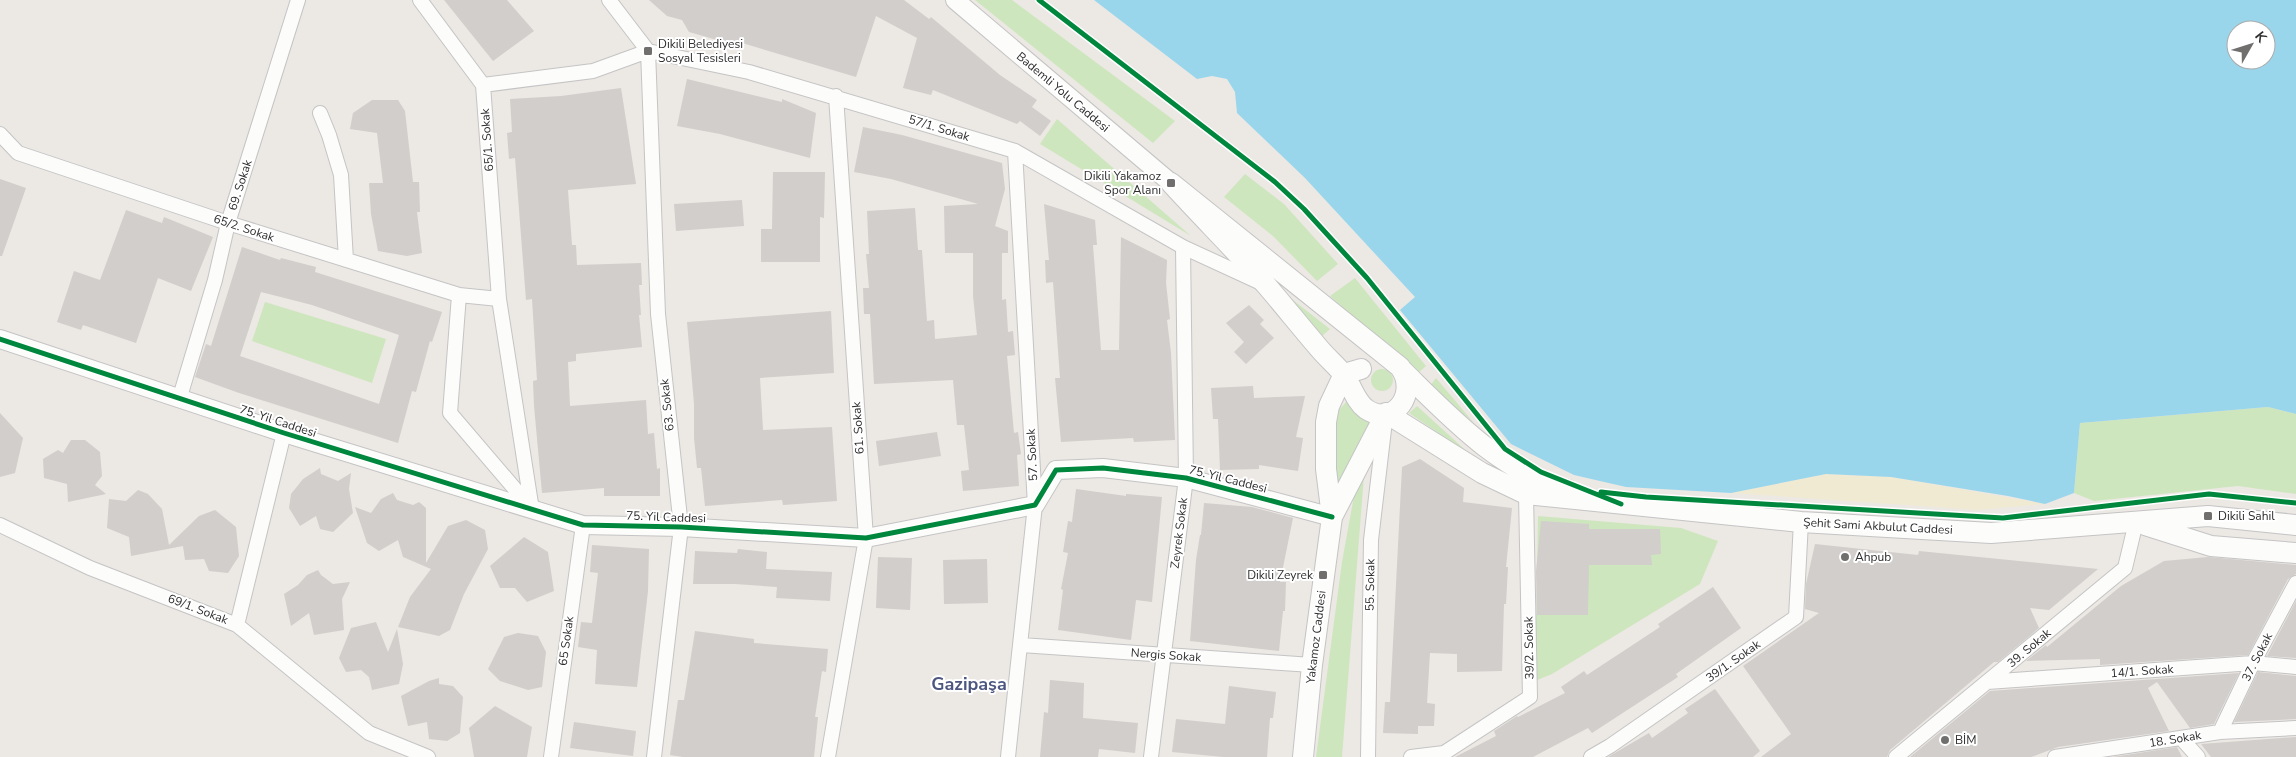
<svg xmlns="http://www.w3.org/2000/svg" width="2296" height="757" font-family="'Nunito Sans',sans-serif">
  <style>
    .green { fill: #cee6be }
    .sand { fill: #f0ead3 }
    .water { fill: #99d6ec; fill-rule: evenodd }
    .building { fill: #d1cecb; fill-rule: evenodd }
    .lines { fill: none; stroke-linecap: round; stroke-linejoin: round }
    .minor-casing { stroke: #c5c4c5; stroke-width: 16 }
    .tertiary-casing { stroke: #c5c4c5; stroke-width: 20 }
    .secondary-casing { stroke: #c5c4c5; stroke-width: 22 }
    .minor { stroke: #fcfcfb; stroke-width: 14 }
    .tertiary { stroke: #fcfcfb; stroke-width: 18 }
    .secondary { stroke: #fcfcfb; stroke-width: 20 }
    .cycleway-casing { stroke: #fff; stroke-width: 8 }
    .cycleway { stroke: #00873e; stroke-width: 5 }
    .poi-dot { fill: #706f6e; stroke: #fff; stroke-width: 2 }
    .labels { text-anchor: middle; stroke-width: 4; stroke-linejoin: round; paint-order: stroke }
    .poi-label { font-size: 12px; fill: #2e2e2e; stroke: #fff; text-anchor: start }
    .street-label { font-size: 12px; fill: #2e2e2e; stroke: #fff }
    .district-label { font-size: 18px; font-weight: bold; fill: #4d5680; stroke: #fff }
  </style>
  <rect width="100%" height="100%" fill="#ece8e4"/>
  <path class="green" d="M975 0H1012L1175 121 1153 143Z
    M1057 119 1191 236 1040 144Z
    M1245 174 1284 204 1338 264 1317 281 1273 236 1224 197Z
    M1355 278 1426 366 1417 374 1330 296Z
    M1289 297 1330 329 1322 336Z
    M265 302 386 339 372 383 252 341Z
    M1371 380a11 11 0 1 1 22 0a11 11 0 1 1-22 0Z
    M1436 378 1474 423 1430 386Z
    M1349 399 1373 421 1337 489V412Z
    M1417 406 1472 456 1409 413Z
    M2268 407 2296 414V494L2238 486 2094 501 2074 493 2080 423Z
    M1358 474 1364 475 1342 757H1316L1342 562Z
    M1538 516 1681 528 1718 541 1700 584 1552 674 1535 681Z"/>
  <path class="sand" d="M1826 474 1891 477 2045 504 1978 510 1731 493Z"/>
  <path class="water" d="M1094 0H2296V414L2268 407 2080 423 2074 493 2045 504 2008 496 1891 477 1826 474 1731 493 1626 487 1574 475 1511 444 1400 310 1415 297 1305 178 1237 113 1235 92 1227 79 1212 76 1197 79ZM2236 30H2266V60H2236Z"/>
  <path class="building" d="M444 0H507L534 31 493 61Z
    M649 0H904L929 19 931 17 1000 75 1037 100 1032 107 1051 121 1040 136 1020 121 1017 124 933 90 931 95 903 88 917 38 876 16 856 77 739 42 738 46 689 32 682 20 667 16Z
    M687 79 782 102V99L816 113 810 158 720 134 677 126Z
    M621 88 636 184 568 190 572 245H576L577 265 641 263 642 285H639L641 315H639L642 347 576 354V361L568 362 570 406 646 400 648 434 654 433 657 469 660 468V496H604V488L542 493 534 406 533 381 537 380 532 299 526 300 515 158 509 159 507 133 512 132 510 99 561 96Z
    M372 100H398L405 111 413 182H419L420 212H417L422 253 407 256 378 251 371 214 369 183H383L377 133 350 129 353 113Z
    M863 127 902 135 1002 163 1005 189 995 226 1008 231V253H1002V300L1006 299 1008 332 1013 331 1015 355 1007 356 1014 433 1018 432 1021 454 1017 455 1019 486 963 491 961 471 969 470 964 425H957L953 380 874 384 870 314H864L863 288H869L866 254H869L867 211 915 208 918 250H922L927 321 934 320 935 339 977 335 973 296V253H945L944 206 978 204 891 179 854 172Z
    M773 172H825L824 218 820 217V262H761V229H772Z
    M0 179 26 188 2 256H0Z
    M742 200 744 226 676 231 674 204Z
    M1044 204 1095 220 1097 245H1093L1101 350H1119L1121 237 1167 260 1166 283 1170 319 1167 320 1171 353 1175 440 1134 442 1133 438 1061 442 1055 378H1060L1053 282 1046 283 1045 260H1049Z
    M126 210 162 223 164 217 213 237 191 291 158 278 136 343 83 325 81 330 57 322 74 271 100 280Z
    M242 247 280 260 281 258 316 267 315 272 442 312 432 342 430 341 416 392 412 391 398 443 239 393 195 377 206 344 211 346ZM261 292 312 305 399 335 379 404 240 356Z
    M1249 305 1264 320 1260 324 1274 338 1246 364 1234 352 1244 342 1226 323Z
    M831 311 834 373 760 378 763 430 832 427 837 501 783 505 782 500 705 506 701 468H697L694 438V404L687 322Z
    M1253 386 1254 398 1305 396 1296 437 1303 438 1298 471 1259 465V469L1220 470 1218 419H1213L1211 388Z
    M0 413 23 438 15 473 0 477Z
    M937 432 941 456 879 466 876 441Z
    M71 440H85L100 452 102 476 95 485 106 494 68 502 67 484 44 478 43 459 58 450 63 453Z
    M1420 459 1464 488 1463 502 1512 508 1506 567H1508L1506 604H1504L1502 671 1457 672V654L1430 653 1427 703 1435 704 1434 726H1418V734L1383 733 1385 702H1390L1402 467Z
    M320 468 321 474 338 481 351 473 349 489 353 513 333 532 320 529 316 516 300 526 289 508 291 494 303 479Z
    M1076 489 1126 496V494L1162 497 1152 602 1136 600 1131 640 1058 630 1063 590 1061 589 1068 553 1063 552 1068 521 1072 522Z
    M138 490 148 494 162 509 169 545 199 516 215 510 236 527 239 556 228 573 209 571 204 559 185 560 183 546 131 556 129 537 107 528 109 499 126 501Z
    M393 493 397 500 413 505 419 502 426 508V563L448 526 466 520 485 530 488 549 464 594 450 630 439 636 398 627 410 597 431 569 403 557 398 540 379 551 367 543 355 507 371 513 381 499Z
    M1204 503 1252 507 1293 518 1280 582H1286L1285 611H1283L1279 651 1190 641 1196 560 1200 535H1201Z
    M1541 521 1589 524V529H1660L1661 554 1651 555 1652 565H1589L1588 615H1537L1536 571Z
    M524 537 548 552 554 591 527 602 515 588H500L490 566Z
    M1815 544 1918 555 1919 551 2098 569 2049 610 2030 608 2039 628 1998 662H1994L1890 750 1887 757H1761L1791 734 1743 666 1819 613 1805 609 1806 584Z
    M592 545 649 549 648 591 637 687 595 684 597 650 578 647 581 622 592 623 598 573 590 572Z
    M738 549 767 552 766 569 832 572 830 601 776 598 777 587 735 584H693L695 551 737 553Z
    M878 557 912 558 910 610 876 608Z
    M2208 557 2296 565V574L2288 579 2248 655 2100 665V659L2026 661 2046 645 2047 647 2121 586 2164 561Z
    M987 559 988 603 944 604 943 560Z
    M318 570 321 575 333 584 350 582 342 599 344 630 314 635 309 613 291 626 284 594 298 585 307 575Z
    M1713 587 1741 628 1676 674 1678 677 1592 733 1588 728 1533 757H1455L1496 736 1494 731 1517 716 1518 717 1565 693 1561 687 1584 671 1587 675 1660 627 1658 624Z
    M2296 601V658L2267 656Z
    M376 622 388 652 397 629 403 664 399 684 372 690 369 677 361 670 346 672 339 658 351 628Z
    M695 631 754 639V643L828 649 826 672 822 671 815 717H818L814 757H683L670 755 678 700H684Z
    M518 633 538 636 546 652 542 687 528 690 500 681 488 669 504 637Z
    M2258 672 2296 676V719L2234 722Z
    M2239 673 2214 724 2190 728 2157 682 2148 688 2169 731 2058 747 2031 757H1910L1990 691Z
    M439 678V684L453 686 463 697 460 733 447 741 429 739 427 722 408 726 401 696 429 681Z
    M1050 680 1084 683 1083 718 1138 723 1135 753 1099 749 1098 757H1040L1044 712 1048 713Z
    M1229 686 1276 692 1273 718H1270L1267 757H1223L1172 752 1176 719 1225 724Z
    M1715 689 1760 751 1753 757H1608L1649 733 1652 738 1688 713 1685 709Z
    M495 706 532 727 527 757H474L469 728Z
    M574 722 636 731 633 756 570 748Z
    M2296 737V757H2211L2201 744Z
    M2177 747 2182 757H2113Z"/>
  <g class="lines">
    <defs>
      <path id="minor" d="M420 0 483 85 499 299 532 510
        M609 0 648 51 749 72 1015 151 1183 247 1261 283
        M648 51 658 314 681 527 654 757
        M483 85 593 71 648 51
        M320 113 329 135 341 175 346 260
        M0 134 18 153 228 223 459 295 499 299
        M459 295 450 413 532 509
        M179 400 215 280 228 223 298 0
        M0 525 90 568 237 625 369 733 428 757
        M237 625 284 433
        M1021 645 1312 665
        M1987 682 2253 663 2296 667
        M2220 732 2253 663 2296 583
        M2181 738 2198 757
        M551 757 583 525
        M828 757 866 538 836 96
        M1008 757 1035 505 1015 151
        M1151 757 1186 478 1183 247
        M1368 757 1371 540 1385 421
        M1411 757 1444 753 1530 697 1526 494
        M1591 757 1610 746 1796 617 1801 522
        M1896 757 2125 568 2136 522
        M2055 757 2220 732 2296 728"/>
      <path id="tertiary" d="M955 0 1171 183
        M0 339 284 433 583 525 681 527 866 538 1035 505 1056 470 1103 468 1186 478 1332 517"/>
      <path id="secondary" d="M1171 183 1400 367C1419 393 1394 428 1366 409 1355 401 1352 386 1344 375 1336 365 1326 357 1318 347 1301 327 1284 306 1267 286 1236 251 1203 218 1171 183Z
        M1403 371C1452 419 1500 471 1568 490
        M1386 413 1482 473 1526 494 1801 522 1991 533 2208 516 2296 525
        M1332 517 1386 413
        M2145 525 2211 546 2296 553
        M1303 757 1312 665 1332 517 1326 469V422L1329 406 1344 374 1361 369"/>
    </defs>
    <use href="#minor" class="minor-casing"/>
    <use href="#tertiary" class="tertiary-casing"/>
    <use href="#secondary" class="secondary-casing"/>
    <use href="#minor" class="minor"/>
    <use href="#tertiary" class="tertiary"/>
    <use href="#secondary" class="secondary"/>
    <defs>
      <path id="cycleway" d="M1039 0 1275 182 1304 209 1367 278 1505 449 1541 472 1621 504
        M0 339 284 433 583 525 681 527 866 538 1035 505 1056 470 1103 468 1186 478 1332 517
        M1601 492 1646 497 2003 518 2209 494 2296 503"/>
    </defs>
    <use href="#cycleway" class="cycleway-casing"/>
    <use href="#cycleway" class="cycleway"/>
  </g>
  <g class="poi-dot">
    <rect x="643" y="46" width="10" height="10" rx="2.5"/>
    <rect x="1166" y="178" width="10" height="10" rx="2.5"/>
    <rect x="2203" y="511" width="10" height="10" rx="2.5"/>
    <circle cx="1845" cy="557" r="5"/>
    <rect x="1318" y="570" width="10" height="10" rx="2.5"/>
    <circle cx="1945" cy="740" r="5"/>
  </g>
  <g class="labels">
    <g class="poi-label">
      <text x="658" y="48">Dikili Belediyesi<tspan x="658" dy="14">Sosyal Tesisleri</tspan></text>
      <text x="1161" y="180" text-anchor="end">Dikili Yakamoz<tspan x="1161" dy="14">Spor Alanı</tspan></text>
      <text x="2218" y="520">Dikili Sahil</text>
      <text x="1855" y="561">Ahpub</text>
      <text x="1313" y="579" text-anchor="end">Dikili Zeyrek</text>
      <text x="1955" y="744">BİM</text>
    </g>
    <g class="street-label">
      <text transform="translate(1063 92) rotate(40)" y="4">Bademli Yolu Caddesi</text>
      <text transform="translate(939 128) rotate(17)" y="4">57/1. Sokak</text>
      <text transform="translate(487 140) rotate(-94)" y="4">65/1. Sokak</text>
      <text transform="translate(240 185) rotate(-72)" y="4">69. Sokak</text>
      <text transform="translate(244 228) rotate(18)" y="4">65/2. Sokak</text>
      <text transform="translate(667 405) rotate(-96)" y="4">63. Sokak</text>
      <text transform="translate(278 421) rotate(18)" y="4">75. Yil Caddesi</text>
      <text transform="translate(858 428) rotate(-94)" y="4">61. Sokak</text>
      <text transform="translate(1032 455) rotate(-93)" y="4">57. Sokak</text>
      <text transform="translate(1228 479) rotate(14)" y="4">75. Yil Caddesi</text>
      <text transform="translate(666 517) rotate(2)" y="4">75. Yil Caddesi</text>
      <text transform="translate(1878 526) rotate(3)" y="4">Şehit Sami Akbulut Caddesi</text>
      <text transform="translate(1179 533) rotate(-83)" y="4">Zeyrek Sokak</text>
      <text transform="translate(1370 585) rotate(-89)" y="4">55. Sokak</text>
      <text transform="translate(198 609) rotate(21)" y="4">69/1. Sokak</text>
      <text transform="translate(1316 637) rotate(-83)" y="4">Yakamoz Caddesi</text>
      <text transform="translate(566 641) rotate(-82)" y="4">65 Sokak</text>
      <text transform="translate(1529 648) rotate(-91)" y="4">39/2. Sokak</text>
      <text transform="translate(2029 648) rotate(-40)" y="4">39. Sokak</text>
      <text transform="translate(1166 655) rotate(4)" y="4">Nergis Sokak</text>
      <text transform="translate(2257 657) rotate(-63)" y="4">37. Sokak</text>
      <text transform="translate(1733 661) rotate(-35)" y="4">39/1. Sokak</text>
      <text transform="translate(2142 671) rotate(-4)" y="4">14/1. Sokak</text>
      <text transform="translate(2175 739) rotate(-9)" y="4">18. Sokak</text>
    </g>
    <g class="district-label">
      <text x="969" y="690">Gazipaşa</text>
    </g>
  </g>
  <g transform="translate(2251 45) rotate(51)"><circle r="24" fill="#ffffff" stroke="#ababab"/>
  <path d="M0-4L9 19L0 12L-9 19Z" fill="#706f6e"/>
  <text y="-8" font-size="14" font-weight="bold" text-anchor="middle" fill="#2e2e2e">K</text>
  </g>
</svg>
